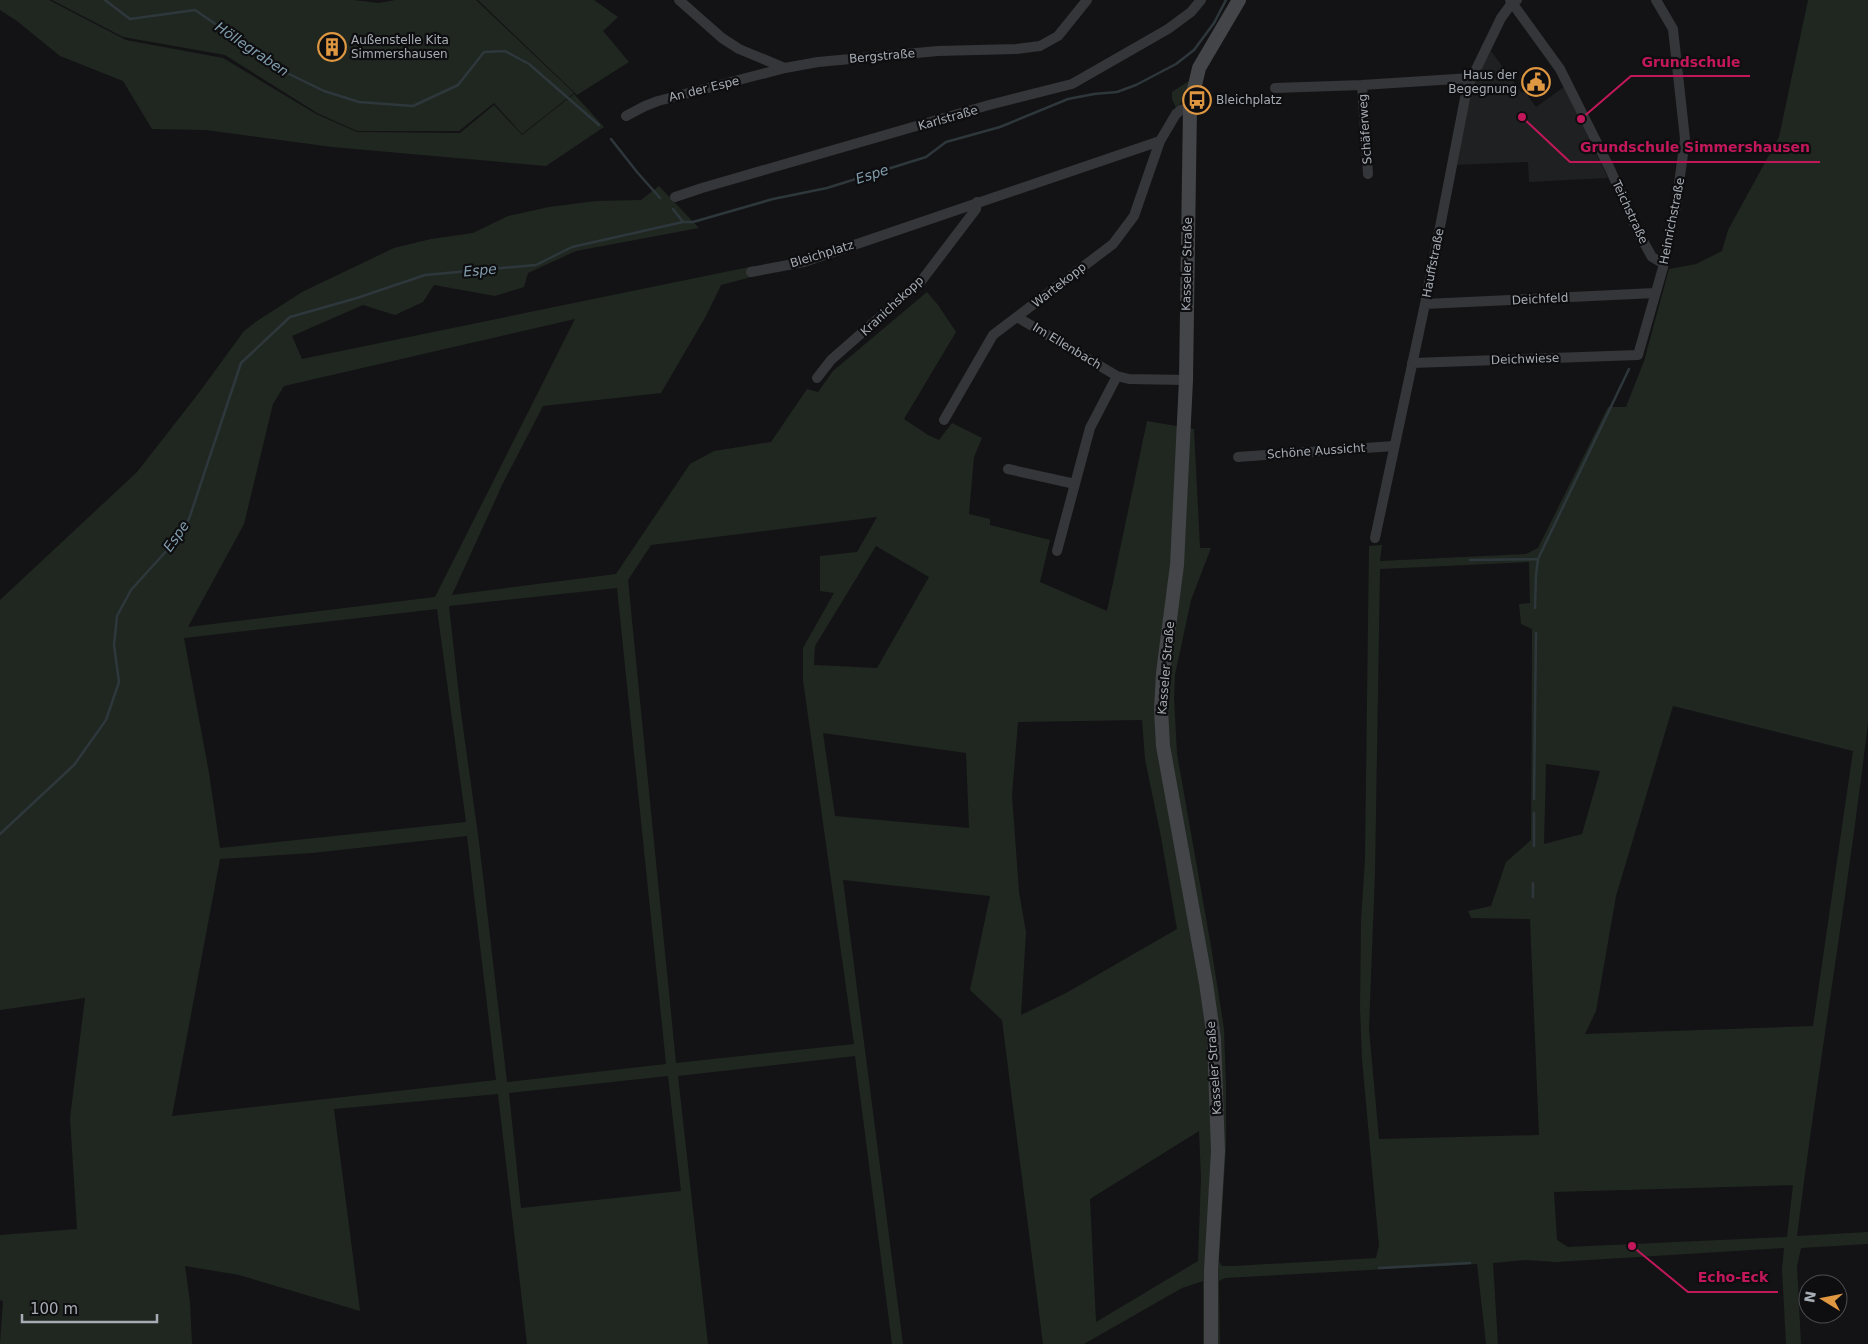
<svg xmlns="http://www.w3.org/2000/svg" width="1868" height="1344" font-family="'DejaVu Sans',sans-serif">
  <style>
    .built { fill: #1f2021 }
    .green { fill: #202720; fill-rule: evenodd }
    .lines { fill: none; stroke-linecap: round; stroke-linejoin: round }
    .stream { stroke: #2e373c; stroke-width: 2.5 }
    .street { stroke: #353639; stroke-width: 10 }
    .secondary { stroke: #434549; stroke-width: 14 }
    .labels { text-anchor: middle; stroke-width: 4.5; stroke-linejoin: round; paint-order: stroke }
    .poi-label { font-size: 12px; fill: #a6acb4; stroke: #0e0e10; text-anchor: start }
    .street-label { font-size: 12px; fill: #a6acb4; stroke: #0e0e10 }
    .water-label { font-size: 14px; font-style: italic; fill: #809cac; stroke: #0e0e10 }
    .leader { fill: none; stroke: #c2185b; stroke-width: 2 }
    .callout-dot { fill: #c2185b; stroke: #0e0e10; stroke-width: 2 }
    .callout-label { font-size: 14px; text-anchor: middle; font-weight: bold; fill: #c2185b; stroke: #0e0e10; stroke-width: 4.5; stroke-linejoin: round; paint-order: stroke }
  </style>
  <rect width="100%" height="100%" fill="#131315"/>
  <path class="built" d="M1491 51 1522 93 1525 92 1536 107 1564 87 1608 178 1529 182 1528 162 1454 165 1471 87Z"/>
  <path class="green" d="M0 0H49L126 40 223 58 316 114 357 132 460 133 494 105 522 135 574 94 604 127 546 166 332 147 206 130 152 129 123 81 60 56 17 21 0 10Z
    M52 0H354L379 3 395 0H476L574 93 522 134 494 103 459 131H357L317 113 225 55 123 37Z
    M478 0H594L618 17 603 31 629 62 577 95Z
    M1808 0H1868V722C1848 894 1818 1065 1797 1236L1868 1232V1244L1801 1248 1797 1266 1801 1344H1786L1782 1269 1784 1248 1556 1262 1525 1260 1493 1263 1498 1344H1486L1477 1264 1225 1278 1219 1281 1220 1344H1203V1281L1182 1288 1084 1344H1043L1002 1020 970 990 990 896 843 880 903 1344H892L855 1056 678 1076 708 1344H527L498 1094 334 1109 360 1311 239 1275 185 1266 190 1302 192 1344H0L3 1301 0 1300V1235L77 1229 70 1118 85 998 0 1010V600L137 472 198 394 244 331 257 321 302 292 394 248 431 239 473 233 508 216 549 207 596 201 641 200 659 186 699 228 576 251 528 273 524 287 495 296 434 285 423 302 395 315 363 305 292 336 302 359 754 266 755 276 721 285 706 316 661 393 543 406 503 483 452 595 616 574 690 464 714 451 771 442 807 389 818 392 833 371 927 292 938 305 956 332 904 419 928 435 939 440 952 423 982 438 974 457 969 514 990 519V525L1050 540 1040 582 1107 611 1147 421 1194 429 1200 548H1211L1191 600 1175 675 1174 697 1177 754 1212 952 1224 1029 1226 1087V1147L1219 1261 1222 1266H1233L1376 1258 1379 1246 1362 1059 1360 1009 1361 920 1365 859 1369 546 1382 545 1380 561 1526 554 1538 548 1608 407H1626L1644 361 1669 269 1696 264 1722 251 1728 230 1779 137ZM575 319 435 597 188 627 244 524 273 404 284 386ZM877 517 857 552 820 556V591L834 593 803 648V680L854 1044 676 1063 628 580 651 545ZM876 546 929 577 877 668 814 665 815 646ZM1529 562 1530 603 1519 604 1521 624 1532 629 1531 840 1506 862 1491 906 1468 911 1471 918 1530 919 1539 1135 1379 1139 1369 1029 1375 872 1380 569ZM617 588 666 1064 507 1082 479 842 461 713 449 606ZM437 609 466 822 220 848 209 773 184 638ZM1673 706 1853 751 1813 1026 1585 1034 1596 1011 1616 896ZM1142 720 1145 759 1161 837 1177 929 1066 993 1021 1015 1026 932 1019 892 1012 795 1018 722ZM823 733 966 753 969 828 835 816ZM1546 764 1600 771 1582 834 1544 844ZM467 836 496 1080 172 1116 220 859 312 853ZM668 1076 681 1191 521 1208 509 1093ZM1199 1131 1201 1177 1198 1261 1096 1322 1090 1199ZM1793 1185 1787 1237 1568 1247 1557 1240 1554 1192Z
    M1192 79 1177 110 1172 99V92Z"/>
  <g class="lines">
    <path class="stream" d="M105 0 130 19 195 10 287 73 324 91 359 102 413 106 458 85 484 52 505 51 529 64 599 125
      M611 139 637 172 660 198
      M673 209 683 222
      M1470 560 1538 559
      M1535 608 1536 575 1538 559 1629 369
      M1534 799 1536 633
      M0 834 74 765 106 720 119 682 114 645 117 616 131 590 178 538 189 519 241 363 290 317 357 298 425 275 536 265 572 247 683 222H693L773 199 827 188 926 157 946 142 1000 127 1068 99 1094 94 1117 92 1136 85 1176 64 1194 50 1214 23 1226 0
      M1534 846V813
      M1533 883V897
      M1379 1268 1470 1263"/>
    <path class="street" d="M679 0 722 38 739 49 785 68
      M1510 0 1560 69 1610 169 1638 232 1652 257 1664 264
      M1362 85 1368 174
      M1275 88 1362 85 1471 78
      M626 116 645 106 658 101 785 68 818 62 938 51 1016 49 1040 46 1058 36 1087 0
      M675 197 702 188 989 105 1072 84 1168 29 1191 12 1201 0
      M751 272 804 262 1160 141
      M1425 304 1655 293
      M1017 317 1117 376 1129 379 1186 380
      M1412 363 1638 355 1664 264 1676 206 1685 139 1673 29 1656 0
      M817 378 831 360 922 280 976 209 977 202
      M944 420 993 335 1113 244 1134 216 1160 141 1176 114 1181 110 1190 107
      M1238 457 1394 446
      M1008 469 1075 484
      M1375 538 1425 304 1467 88 1501 18 1512 3 1517 0
      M1057 551 1090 428 1117 376"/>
    <path class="secondary" d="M1211 1344V1270L1218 1151 1214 1039 1206 983 1163 746 1161 709 1163 673 1177 565 1186 380 1190 107 1199 68 1239 0"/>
  </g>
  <defs>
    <symbol id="building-ring" viewBox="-11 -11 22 22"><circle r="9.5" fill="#0e0e10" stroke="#df9741" stroke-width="1.5"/><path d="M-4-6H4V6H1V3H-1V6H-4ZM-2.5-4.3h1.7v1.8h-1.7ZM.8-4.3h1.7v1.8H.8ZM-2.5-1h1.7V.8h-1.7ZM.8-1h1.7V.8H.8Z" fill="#df9741"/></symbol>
    <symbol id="civic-ring" viewBox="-11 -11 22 22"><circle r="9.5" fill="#0e0e10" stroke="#df9741" stroke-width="1.5"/><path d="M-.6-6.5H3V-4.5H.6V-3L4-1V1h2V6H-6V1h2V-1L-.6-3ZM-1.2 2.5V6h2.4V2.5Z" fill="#df9741"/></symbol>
    <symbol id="bus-ring" viewBox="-11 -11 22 22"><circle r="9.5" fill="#0e0e10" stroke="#df9741" stroke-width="1.5"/><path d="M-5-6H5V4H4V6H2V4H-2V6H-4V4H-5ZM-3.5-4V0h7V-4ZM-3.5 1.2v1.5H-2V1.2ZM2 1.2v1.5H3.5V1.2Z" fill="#df9741"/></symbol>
  </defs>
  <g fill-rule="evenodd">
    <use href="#building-ring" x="316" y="31" width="32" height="32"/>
    <use href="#civic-ring" x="1520" y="66" width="32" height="32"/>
    <use href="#bus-ring" x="1181" y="84" width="32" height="32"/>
  </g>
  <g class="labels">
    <g class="poi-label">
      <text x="351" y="44">Außenstelle Kita<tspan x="351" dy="14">Simmershausen</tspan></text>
      <text x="1517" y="79" text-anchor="end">Haus der<tspan x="1517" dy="14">Begegnung</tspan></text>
      <text x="1216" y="104">Bleichplatz</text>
    </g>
    <g class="street-label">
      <text transform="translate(882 56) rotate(-5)" y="4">Bergstraße</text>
      <text transform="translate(704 89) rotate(-14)" y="4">An der Espe</text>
      <text transform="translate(948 118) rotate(-16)" y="4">Karlstraße</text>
      <text transform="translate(1365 129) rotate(-94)" y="4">Schäferweg</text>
      <text transform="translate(1630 212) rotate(65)" y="4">Teichstraße</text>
      <text transform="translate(1672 221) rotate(-79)" y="4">Heinrichstraße</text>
      <text transform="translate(822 254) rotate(-17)" y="4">Bleichplatz</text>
      <text transform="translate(1433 263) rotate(-79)" y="4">Hauffstraße</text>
      <text transform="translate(1187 264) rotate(-89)" y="4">Kasseler Straße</text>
      <text transform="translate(1059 285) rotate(-38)" y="4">Wartekopp</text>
      <text transform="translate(1540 299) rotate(-3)" y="4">Deichfeld</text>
      <text transform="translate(892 306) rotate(-43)" y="4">Kranichskopp</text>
      <text transform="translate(1067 346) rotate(31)" y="4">Im Ellenbach</text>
      <text transform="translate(1525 359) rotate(-2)" y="4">Deichwiese</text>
      <text transform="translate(1316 451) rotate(-4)" y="4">Schöne Aussicht</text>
      <text transform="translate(1166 668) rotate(-85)" y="4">Kasseler Straße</text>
      <text transform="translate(1214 1068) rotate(-94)" y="4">Kasseler Straße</text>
    </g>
    <g class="water-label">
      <text transform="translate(252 49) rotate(34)" y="5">Höllegraben</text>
      <text transform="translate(872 174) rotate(-18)" y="5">Espe</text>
      <text transform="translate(480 270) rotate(-5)" y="5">Espe</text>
      <text transform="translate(176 536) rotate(-55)" y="5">Espe</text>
    </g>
  </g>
  <path class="leader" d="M1581 119L1631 76H1750M1522 117L1570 162H1820M1632 1246L1688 1292H1778"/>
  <g class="callout-dot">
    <circle cx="1581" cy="119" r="5"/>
    <circle cx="1522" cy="117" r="5"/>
    <circle cx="1632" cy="1246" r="5"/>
  </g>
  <g class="callout-label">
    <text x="1691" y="67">Grundschule</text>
    <text x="1695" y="152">Grundschule Simmershausen</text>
    <text x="1733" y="1282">Echo-Eck</text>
  </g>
  <g transform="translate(1823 1299) rotate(280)"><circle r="24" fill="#0e0e10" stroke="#4b4d52"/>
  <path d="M0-4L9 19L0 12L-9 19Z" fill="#df9741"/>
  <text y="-8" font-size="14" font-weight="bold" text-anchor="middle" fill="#a6acb4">N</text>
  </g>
  <path d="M22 1314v8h135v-8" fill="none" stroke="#a6acb4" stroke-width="2.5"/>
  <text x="30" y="1314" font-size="15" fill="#a6acb4" stroke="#0e0e10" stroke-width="4" paint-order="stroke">100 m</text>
</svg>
